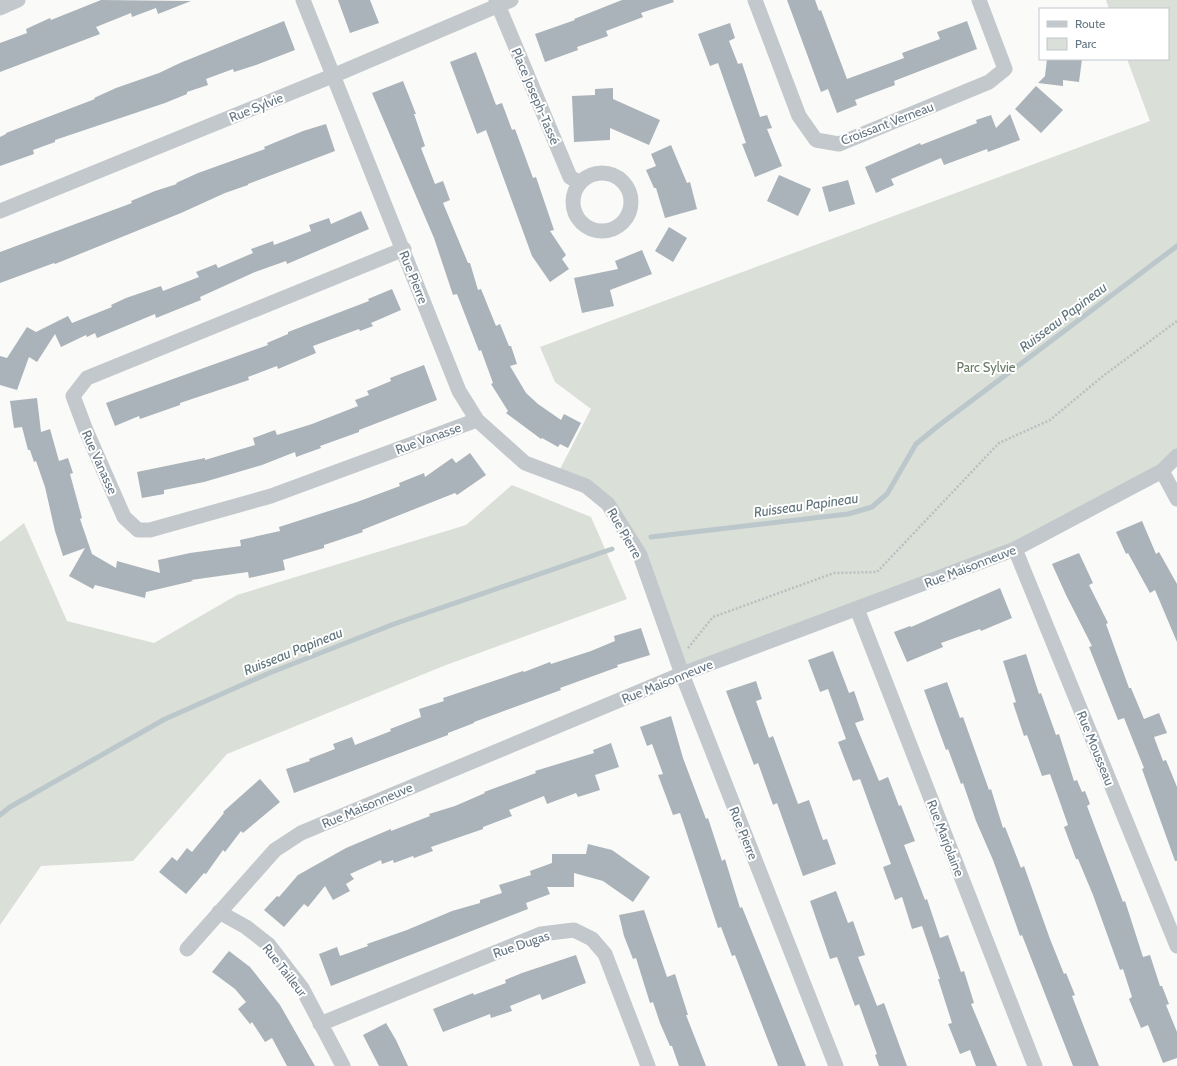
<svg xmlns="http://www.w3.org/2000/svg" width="1177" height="1066" font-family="Cabin,sans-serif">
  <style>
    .green { fill: #dadfd7 }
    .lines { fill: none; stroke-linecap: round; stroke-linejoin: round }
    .stream { stroke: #bbc7cb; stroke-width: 5 }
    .building { fill: #aab3b9 }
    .path { stroke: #bbbfc2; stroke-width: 2.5; stroke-dasharray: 2 2; stroke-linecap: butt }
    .street { stroke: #c3c8cc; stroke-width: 15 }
    .labels { text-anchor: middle; stroke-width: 4; stroke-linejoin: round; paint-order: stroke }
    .street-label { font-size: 13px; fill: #657683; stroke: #fff }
    .park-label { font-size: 13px; fill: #687a64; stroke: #fff }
    .water-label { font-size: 14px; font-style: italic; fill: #60757c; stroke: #fff }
  </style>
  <rect width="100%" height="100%" fill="#fafaf8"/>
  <path class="green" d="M1106 0H1177V456L1015 549 682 674 640 555 608 504 557 475 591 409 555 382 540 347 1150 121 1127 59H1168V9H1109Z
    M512 485 591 517 627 599 446 665 227 754 133 861 41 866 0 925V542L24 523 67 621 154 643 237 595 466 525Z"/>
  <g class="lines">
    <path class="stream" d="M651 537 848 514 872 507 887 494 916 444 938 426 1177 246
      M0 815 10 807 165 719 267 674 394 624 612 549"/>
  </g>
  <path class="building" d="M101 0 191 1 158 14 156 8 132 17 131 13 96 27 100 34 0 72V43L27 33 26 29 50 18 51 20Z
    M338 0H370L379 23 350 33Z
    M622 0H673L674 2 641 13 643 17 606 31 608 36 577 47 578 50 545 62 535 34 575 20 574 19Z
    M787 0H815L819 11 821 10 847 79 904 58 902 53 940 39 937 32 967 21 977 49 894 81 895 85 855 100 857 105 837 113 828 89 821 92Z
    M284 21 295 50 256 65 234 72 233 69 206 79 208 85 187 92V94L165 103 55 140V142L33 150 34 154 0 166V137L6 134V133L95 99 94 98 116 88 159 73 180 63Z
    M730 23 735 38 729 41 738 64 742 63 760 117 767 115 772 128 767 129 782 166 755 177 742 144 746 143 718 63 710 66 698 34Z
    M476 52 496 105 502 103 512 130 515 129 533 178 536 177 554 230 550 231 566 255 562 259 569 269 550 282 532 256 486 130 477 134 450 62Z
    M1047 59H1082L1079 82 1063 80V86L1038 83 1045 76Z
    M403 81 416 114H414L425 146 421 148 435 184 443 181 450 200 443 203 468 263H470L478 290 481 289 496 326 500 324 509 346H511L517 364 510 366 526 393 538 404 561 420 564 414 581 423 568 448 560 444 558 447 542 438 541 439 506 413 508 411 491 384 493 383 481 350 479 351 457 294 453 295 434 238 372 93Z
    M1036 86 1063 110 1041 133 1015 109Z
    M613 88V99L660 120 649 145 610 128V140L574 142 572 96 595 95V89Z
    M1010 114 1020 140 988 152 987 149 944 165 941 158 891 179 894 185 876 193 865 167 920 143 921 145 977 123 976 120 991 115 996 128Z
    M326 124 335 151 248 184V185L225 193 181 213 55 264 54 263 0 283V252L132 203 131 201 155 191 177 184 176 183 198 173 265 149 264 147 303 131Z
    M671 145 687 183 690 182 697 209 665 218 656 188H654L646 170 656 166 651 154Z
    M779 175 811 189 798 216 767 201Z
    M848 180 855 204 829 212 822 187Z
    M361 211 369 229 287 264 286 261 255 272 200 297 201 300 156 318 155 314 97 338 95 333 87 337 86 335 61 347 55 334 37 362 29 357 17 390 0 385V356L7 358 27 327 36 332 68 316 72 323 112 307 111 305 126 298 161 286 163 291 199 277 196 272 216 264 218 268 253 253 251 249 273 241 274 245 311 231 309 225 329 218 331 224Z
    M669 227 687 238 673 262 655 251Z
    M642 250 652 274 610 290 614 306 582 313 574 278 618 269 615 261Z
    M392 289 401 310 371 323 373 326 360 331 359 329 313 346 316 353 278 369 277 366 248 377 249 380 180 403V405L140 419 139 416 115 426 106 403 268 345 267 343 288 334V332L369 301 368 299Z
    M424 365 437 400 359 430V432L320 446 321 448 296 457 295 452 262 465 204 482 164 490V494L142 498 137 472 205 458V460L255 445 253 438 275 430 277 435 312 424 358 406 355 400 369 395 367 391 391 381 390 378Z
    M37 398 41 432 50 429 59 461 68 458 73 473 70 474 82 518 80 519 92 554 116 568 117 561 160 573 158 560 190 553 241 546 240 540 280 531 279 527 357 502 400 486 399 483 424 473 425 477 452 458 456 463 470 453 486 475 457 495 455 493 362 530 363 532 324 545V548L283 560 285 570 249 578 248 572 191 580 193 581 146 592 145 598 95 585 93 589 69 576 85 548 63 556 55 531 45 487 36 461 34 462 30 450H28L22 427 14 428 10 401Z
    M1142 521 1156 554 1159 552 1177 584V642L1155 590 1150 593 1128 553 1126 554 1116 532Z
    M1079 553 1093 583 1089 585 1108 623 1106 624 1129 688H1131L1144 719 1159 713 1167 733 1154 737 1163 761 1166 760 1177 787V861H1175L1142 769 1144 768 1124 718 1118 720 1089 647 1092 646 1066 595 1052 564Z
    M1000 588 1012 618 981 631 980 629 941 643 943 647 907 662 894 632 910 626 911 627Z
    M641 628 650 655 617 665 618 667 560 688 561 690 474 722V723L448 733V735L294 793 286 769 310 761 309 759 335 749 333 744 352 737 355 745 391 731 390 729 421 717 419 709 444 701 443 698 523 671 524 672 550 662 551 664 591 651 615 641 614 636Z
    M833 651 849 693 854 691 864 720 855 723 879 781 888 777 899 806 901 805 915 841 904 845 925 900 927 899 940 938 948 935 961 972 964 971 974 1003 971 1004 997 1066H976L970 1050 960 1054 948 1024 952 1023 938 979H940L922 926 912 929 902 897 895 900 883 867 891 864 860 779 853 781 838 742 846 739 828 689 820 692 808 660Z
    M1026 654 1039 694 1041 693 1056 735 1059 734 1074 781 1077 780 1082 792 1085 791 1090 804 1087 806 1123 902 1125 901 1143 957 1150 955 1160 986H1162L1169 1004 1166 1005 1177 1032V1058L1163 1063 1148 1025 1141 1028 1129 999 1132 997 1123 969 1120 970 1093 895 1078 859H1076L1064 827 1068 825 1050 774 1042 776 1027 735 1024 736 1013 703 1016 702 1003 661Z
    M756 681 762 699 756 701 769 738 773 736 798 804 809 800 823 840 827 839 836 864 803 876 777 803 773 805 758 763 754 765 726 691Z
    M947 682 960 718 963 717 989 790 991 789 1003 828 1005 827 1021 868 1024 866 1050 939 1064 974 1066 973 1075 995 1072 996 1099 1066H1073L1022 935 1020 936 993 860 976 821 963 783 961 784 948 749 946 750 924 690Z
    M671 716 683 758 706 819 708 818 722 861 725 859 740 908 742 907 806 1066H778L735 955 732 956 721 927 718 928 680 813 673 815 658 775 663 774 652 744 647 746 640 727Z
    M611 743 619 767 595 775 600 790 578 797 576 793 547 804 544 796 509 810 512 816 483 827V829L431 847 433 851 414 858 413 856 394 863 393 860 382 864 381 860 350 874 354 879 346 884 350 891 333 900 325 886 308 907 304 904 284 927 264 910 277 896 279 897 298 875 346 848 391 829V831L430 816 429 814 455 806 485 793 484 792 536 773 535 771 594 753 593 750Z
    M260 779 280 802 243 833 241 831 225 852 223 850 206 874 204 873 186 894 159 872 172 857 177 861 187 848 192 852 224 813 223 812Z
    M588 844 612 850 650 877 633 902 603 881 574 873V887H547L550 894 526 903 528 909 331 986 319 954 337 947 340 956 368 946 367 944 407 930 452 911 480 903V900L502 893 499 885 531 875 530 871 552 863V854H586Z
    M836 891 848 923 853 921 865 955 858 957 877 1006 884 1003 907 1066H879L875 1055 877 1054 859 1004 855 1006 837 957 830 959 810 901Z
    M644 910 667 977 675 974 688 1015H686L706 1066H679L672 1046H670L660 1023 653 1002 650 1003 636 958 633 959 624 936 619 915Z
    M229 951 250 967 280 1005 315 1066H287L272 1038 265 1042 252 1022 250 1024 238 1009 246 1002 235 989 212 972Z
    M576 955 586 983 542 1000 540 994 510 1006 512 1011 491 1018 490 1014 443 1032 433 1009 473 993 474 995 506 983 505 980 522 973Z
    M386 1023 396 1040 408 1066H379L363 1035Z"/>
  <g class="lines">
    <path class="path" d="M688 648 713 617 834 573 877 572 999 443 1050 420 1103 376 1177 321"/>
    <path class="street" d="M303 0 459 391 477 420 525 463 586 486 608 504 640 555 682 674 836 1066
      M496 0 570 177 580 183
      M755 0 799 116 816 140 839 144 989 82 1005 69 979 0
      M0 8 18 0
      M573 202a29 29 0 1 1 58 0a29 29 0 1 1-58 0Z
      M0 211 342 72 511 0
      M404 249 87 378 73 396 85 428 124 517 138 530H150L271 496 477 420
      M1162 471 1177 499
      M1015 549 1177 946
      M857 609 1035 1066
      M219 912 246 927 269 945 302 988 343 1066
      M187 949 275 850 301 833 682 674 1015 549 1162 471 1177 456
      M320 1024 541 934 574 930 592 939 605 954 648 1066"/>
  </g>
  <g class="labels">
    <g class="street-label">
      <text transform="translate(536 96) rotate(67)" y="5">Place Joseph-Tassé</text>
      <text transform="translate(256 107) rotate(-22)" y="5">Rue Sylvie</text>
      <text transform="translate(887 123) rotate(-21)" y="5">Croissant Verneau</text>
      <text transform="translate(414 277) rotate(68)" y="5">Rue Pierre</text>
      <text transform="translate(428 438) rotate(-20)" y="5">Rue Vanasse</text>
      <text transform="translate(100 462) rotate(66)" y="5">Rue Vanasse</text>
      <text transform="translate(625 533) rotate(60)" y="5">Rue Pierre</text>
      <text transform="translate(970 566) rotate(-21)" y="5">Rue Maisonneuve</text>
      <text transform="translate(667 681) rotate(-22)" y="5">Rue Maisonneuve</text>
      <text transform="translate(1096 748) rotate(68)" y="5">Rue Mousseau</text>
      <text transform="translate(367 805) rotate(-23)" y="5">Rue Maisonneuve</text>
      <text transform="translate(744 833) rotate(68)" y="5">Rue Pierre</text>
      <text transform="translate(946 838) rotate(69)" y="5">Rue Marjolaine</text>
      <text transform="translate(521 944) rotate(-19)" y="5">Rue Dugas</text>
      <text transform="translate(285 970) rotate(52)" y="5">Rue Tailleur</text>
    </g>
    <g class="park-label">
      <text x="986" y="372">Parc Sylvie</text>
    </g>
    <g class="water-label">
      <text transform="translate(1063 317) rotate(-37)" y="5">Ruisseau Papineau</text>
      <text transform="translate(806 505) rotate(-8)" y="5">Ruisseau Papineau</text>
      <text transform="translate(293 651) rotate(-22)" y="5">Ruisseau Papineau</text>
    </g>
  </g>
  <rect x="1039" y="8" width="130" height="52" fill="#ffffff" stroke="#c1c8cd"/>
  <rect x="1047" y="21" width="20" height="6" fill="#c3c8cc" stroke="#c1c8cd"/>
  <text x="1075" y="28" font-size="12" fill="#657683">Route</text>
  <rect x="1047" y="38" width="20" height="12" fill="#dadfd7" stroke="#c1c8cd"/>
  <text x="1075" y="48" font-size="12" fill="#657683">Parc</text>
</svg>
